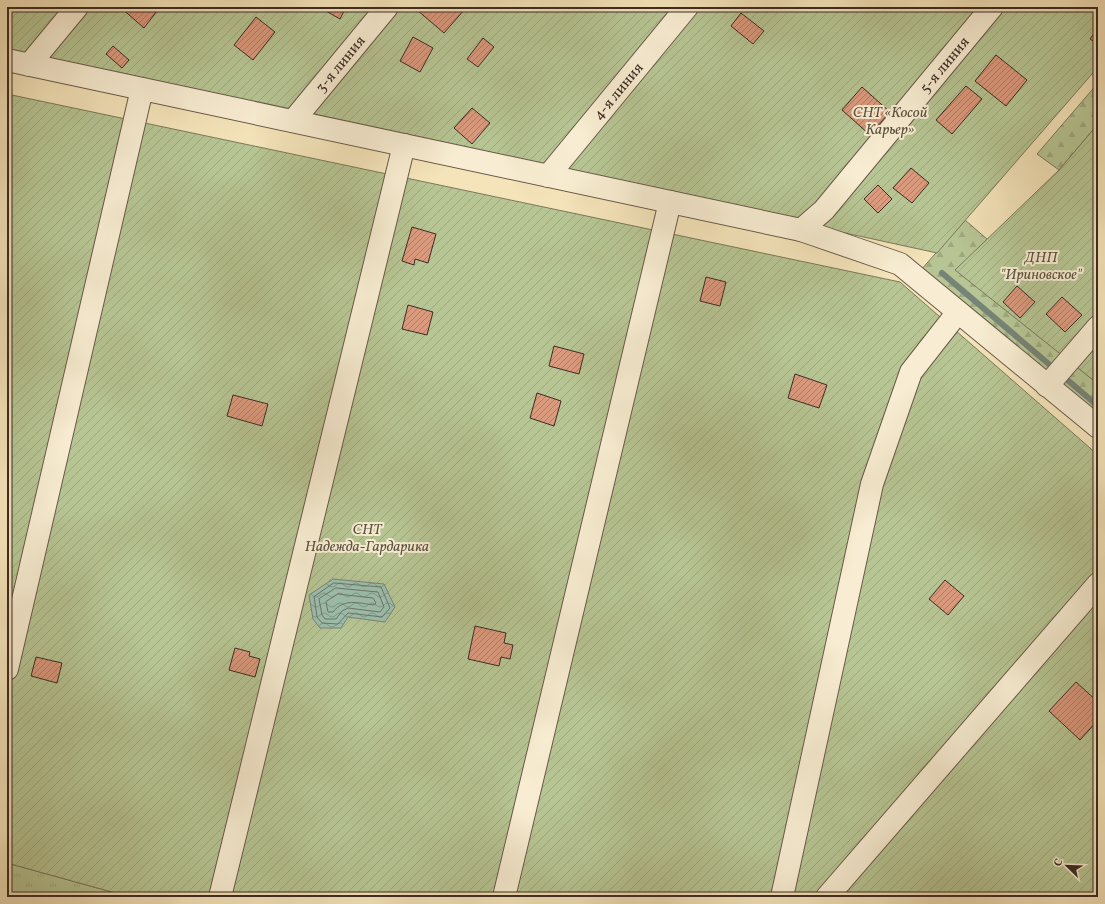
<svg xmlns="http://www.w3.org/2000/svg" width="1105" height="904" font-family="Vollkorn,serif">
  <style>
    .grass { fill: url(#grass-tufts); stroke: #7a785c }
    .forest { fill: url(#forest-firs); stroke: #7a785c }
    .garden { fill: url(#garden-furrows); stroke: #7a785c }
    .water { fill: url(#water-waves); stroke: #768477 }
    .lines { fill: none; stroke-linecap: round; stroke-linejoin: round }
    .shore { stroke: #6c7569; stroke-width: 1 }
    .stream { stroke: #768477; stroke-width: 6 }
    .building { fill: url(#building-hatch); stroke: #3c2b25 }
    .minor-casing { stroke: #6a594a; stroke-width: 24 }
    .minor { stroke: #f8edd2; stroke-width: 22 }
    .labels { text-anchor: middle; stroke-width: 4; stroke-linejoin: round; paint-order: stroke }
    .street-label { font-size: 15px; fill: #3c2b25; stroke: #f8edd2 }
    .park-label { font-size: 15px; font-style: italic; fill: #5b5241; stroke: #f8edd2 }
  </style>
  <defs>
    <pattern id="grass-tufts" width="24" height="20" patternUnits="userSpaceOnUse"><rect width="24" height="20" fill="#b7c594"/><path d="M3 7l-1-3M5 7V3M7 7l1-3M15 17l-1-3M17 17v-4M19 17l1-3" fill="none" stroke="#9ea97f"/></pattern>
    <pattern id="forest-firs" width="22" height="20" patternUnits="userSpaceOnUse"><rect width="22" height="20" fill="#b7c594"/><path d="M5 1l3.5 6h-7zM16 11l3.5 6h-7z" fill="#9ea97f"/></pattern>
    <pattern id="garden-furrows" width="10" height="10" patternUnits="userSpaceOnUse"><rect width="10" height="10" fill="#b7c594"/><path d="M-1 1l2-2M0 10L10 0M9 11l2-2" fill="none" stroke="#9ea97f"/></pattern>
    <pattern id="water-waves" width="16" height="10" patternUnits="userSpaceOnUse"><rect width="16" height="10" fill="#9cbfad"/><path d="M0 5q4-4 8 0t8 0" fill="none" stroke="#809b8d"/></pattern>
    <pattern id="building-hatch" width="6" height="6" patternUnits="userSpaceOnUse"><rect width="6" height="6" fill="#da9a7e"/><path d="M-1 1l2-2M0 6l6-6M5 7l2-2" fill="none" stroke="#b27e67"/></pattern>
  </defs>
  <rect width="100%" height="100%" fill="#f5e4ba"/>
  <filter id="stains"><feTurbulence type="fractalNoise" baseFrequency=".005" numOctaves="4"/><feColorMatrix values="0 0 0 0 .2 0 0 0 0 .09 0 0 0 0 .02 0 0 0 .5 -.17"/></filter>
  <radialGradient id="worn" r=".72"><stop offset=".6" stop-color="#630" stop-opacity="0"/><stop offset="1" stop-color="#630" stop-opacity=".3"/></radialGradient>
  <path class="grass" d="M7 863 130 897H7Z"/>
  <path class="forest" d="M1098 83V124L1059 170 1037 154Z
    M965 220 1002 252 985 292 1098 384V432L920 271Z"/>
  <path class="garden" d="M7 7H1098V67L937 253 282 110 7 52Z
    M7 94 900 282 1098 455V897H130L7 863Z
    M1098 124V384L955 270 1059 170Z"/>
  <path class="water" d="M333 579 384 584 395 607 385 622 348 617 341 628H320L313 619 309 595Z"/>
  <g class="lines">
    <path class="shore" d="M334 583 381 587 390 608 382 617 348 613 338 624 322 623 317 617 314 597Z
      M336 588 378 592 384 607 380 612 348 608 342 611 336 619H325L322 615 319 599Z
      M338 594 373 598 376 603 374 605C358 603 344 598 333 612H328L326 602Z"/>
    <path class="stream" d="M942 273 1098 406"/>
  </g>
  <path class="building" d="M120 7H160L144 28Z
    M319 7H346L340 19Z
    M420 7H462L465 9 444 33 417 10Z
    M741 13 764 31 753 44 731 26Z
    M256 17 275 32 253 60 234 45Z
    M1098 28V44L1090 39Z
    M413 37 433 48 420 72 400 61Z
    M483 38 494 47 478 67 467 59Z
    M113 46 129 60 122 68 106 54Z
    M996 55 1027 80 1006 106 975 81Z
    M966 86 982 99 952 134 936 120Z
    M862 87 890 112 870 135 842 110Z
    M472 108 490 123 472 144 454 128Z
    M911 168 929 183 912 203 893 188Z
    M878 185 892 199 878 213 864 199Z
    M412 227 436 234 428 263 415 259 414 265 402 261Z
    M706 277 726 282 720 306 700 301Z
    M1017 286 1035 302 1020 318 1003 302Z
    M1062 297 1082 315 1065 332 1046 314Z
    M408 305 433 312 427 335 402 329Z
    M554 346 584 354 579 374 549 366Z
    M795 374 827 385 819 408 788 398Z
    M537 393 561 401 554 426 530 418Z
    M233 395 268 404 262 426 227 416Z
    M945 580 964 596 948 615 929 599Z
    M475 626 506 633 504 643 513 645 510 659 501 657 499 666 468 659Z
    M235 648 250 652 249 656 260 659 255 677 229 670Z
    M36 657 62 663 57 683 31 676Z
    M1076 682 1098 702V720L1080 740 1049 711Z"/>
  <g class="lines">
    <defs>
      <g id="minor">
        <path d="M7 60 801 230 900 264 1098 427"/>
        <path d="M29 65 77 7"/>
        <path id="s1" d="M293 121 387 7"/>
        <path id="s2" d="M548 176 687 7"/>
        <path id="s3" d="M801 230 824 210 992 7"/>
        <path d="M1047 386 1098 327"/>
        <path d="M7 669 142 89"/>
        <path d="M220 897 404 145"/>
        <path d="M504 897 670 202"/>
        <path d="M782 897 872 484 911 372 958 312"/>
        <path d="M827 897 1098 584"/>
      </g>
    </defs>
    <use href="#minor" class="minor-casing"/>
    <use href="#minor" class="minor"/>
  </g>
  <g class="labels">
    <g class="street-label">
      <text dy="5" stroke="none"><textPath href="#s1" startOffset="74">3-я линия</textPath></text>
      <text dy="5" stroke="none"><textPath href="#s3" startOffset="219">5-я линия</textPath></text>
      <text dy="5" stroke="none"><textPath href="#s2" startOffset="110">4-я линия</textPath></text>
    </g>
    <g class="park-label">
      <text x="890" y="117">СНТ «Косой<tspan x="890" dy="17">Карьер»</tspan></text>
      <text x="1041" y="262">ДНП<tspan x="1041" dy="17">"Ириновское"</tspan></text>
      <text x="367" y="534">СНТ<tspan x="367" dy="17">Надежда-Гардарика</tspan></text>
    </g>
  </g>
  <rect width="1105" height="904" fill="none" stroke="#f5e4ba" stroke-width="24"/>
  <rect x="8" y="8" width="1089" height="888" fill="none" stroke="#3c2b25" stroke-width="2"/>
  <rect x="12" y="12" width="1081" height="880" fill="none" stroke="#3c2b25"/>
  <g transform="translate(1067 866) rotate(293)" stroke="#f8edd2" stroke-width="3" paint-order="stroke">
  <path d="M0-3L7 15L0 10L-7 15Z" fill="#3c2b25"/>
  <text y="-6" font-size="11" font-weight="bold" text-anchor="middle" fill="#3c2b25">С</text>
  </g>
  <rect width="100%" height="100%" filter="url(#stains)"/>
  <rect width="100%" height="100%" fill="url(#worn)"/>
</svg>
